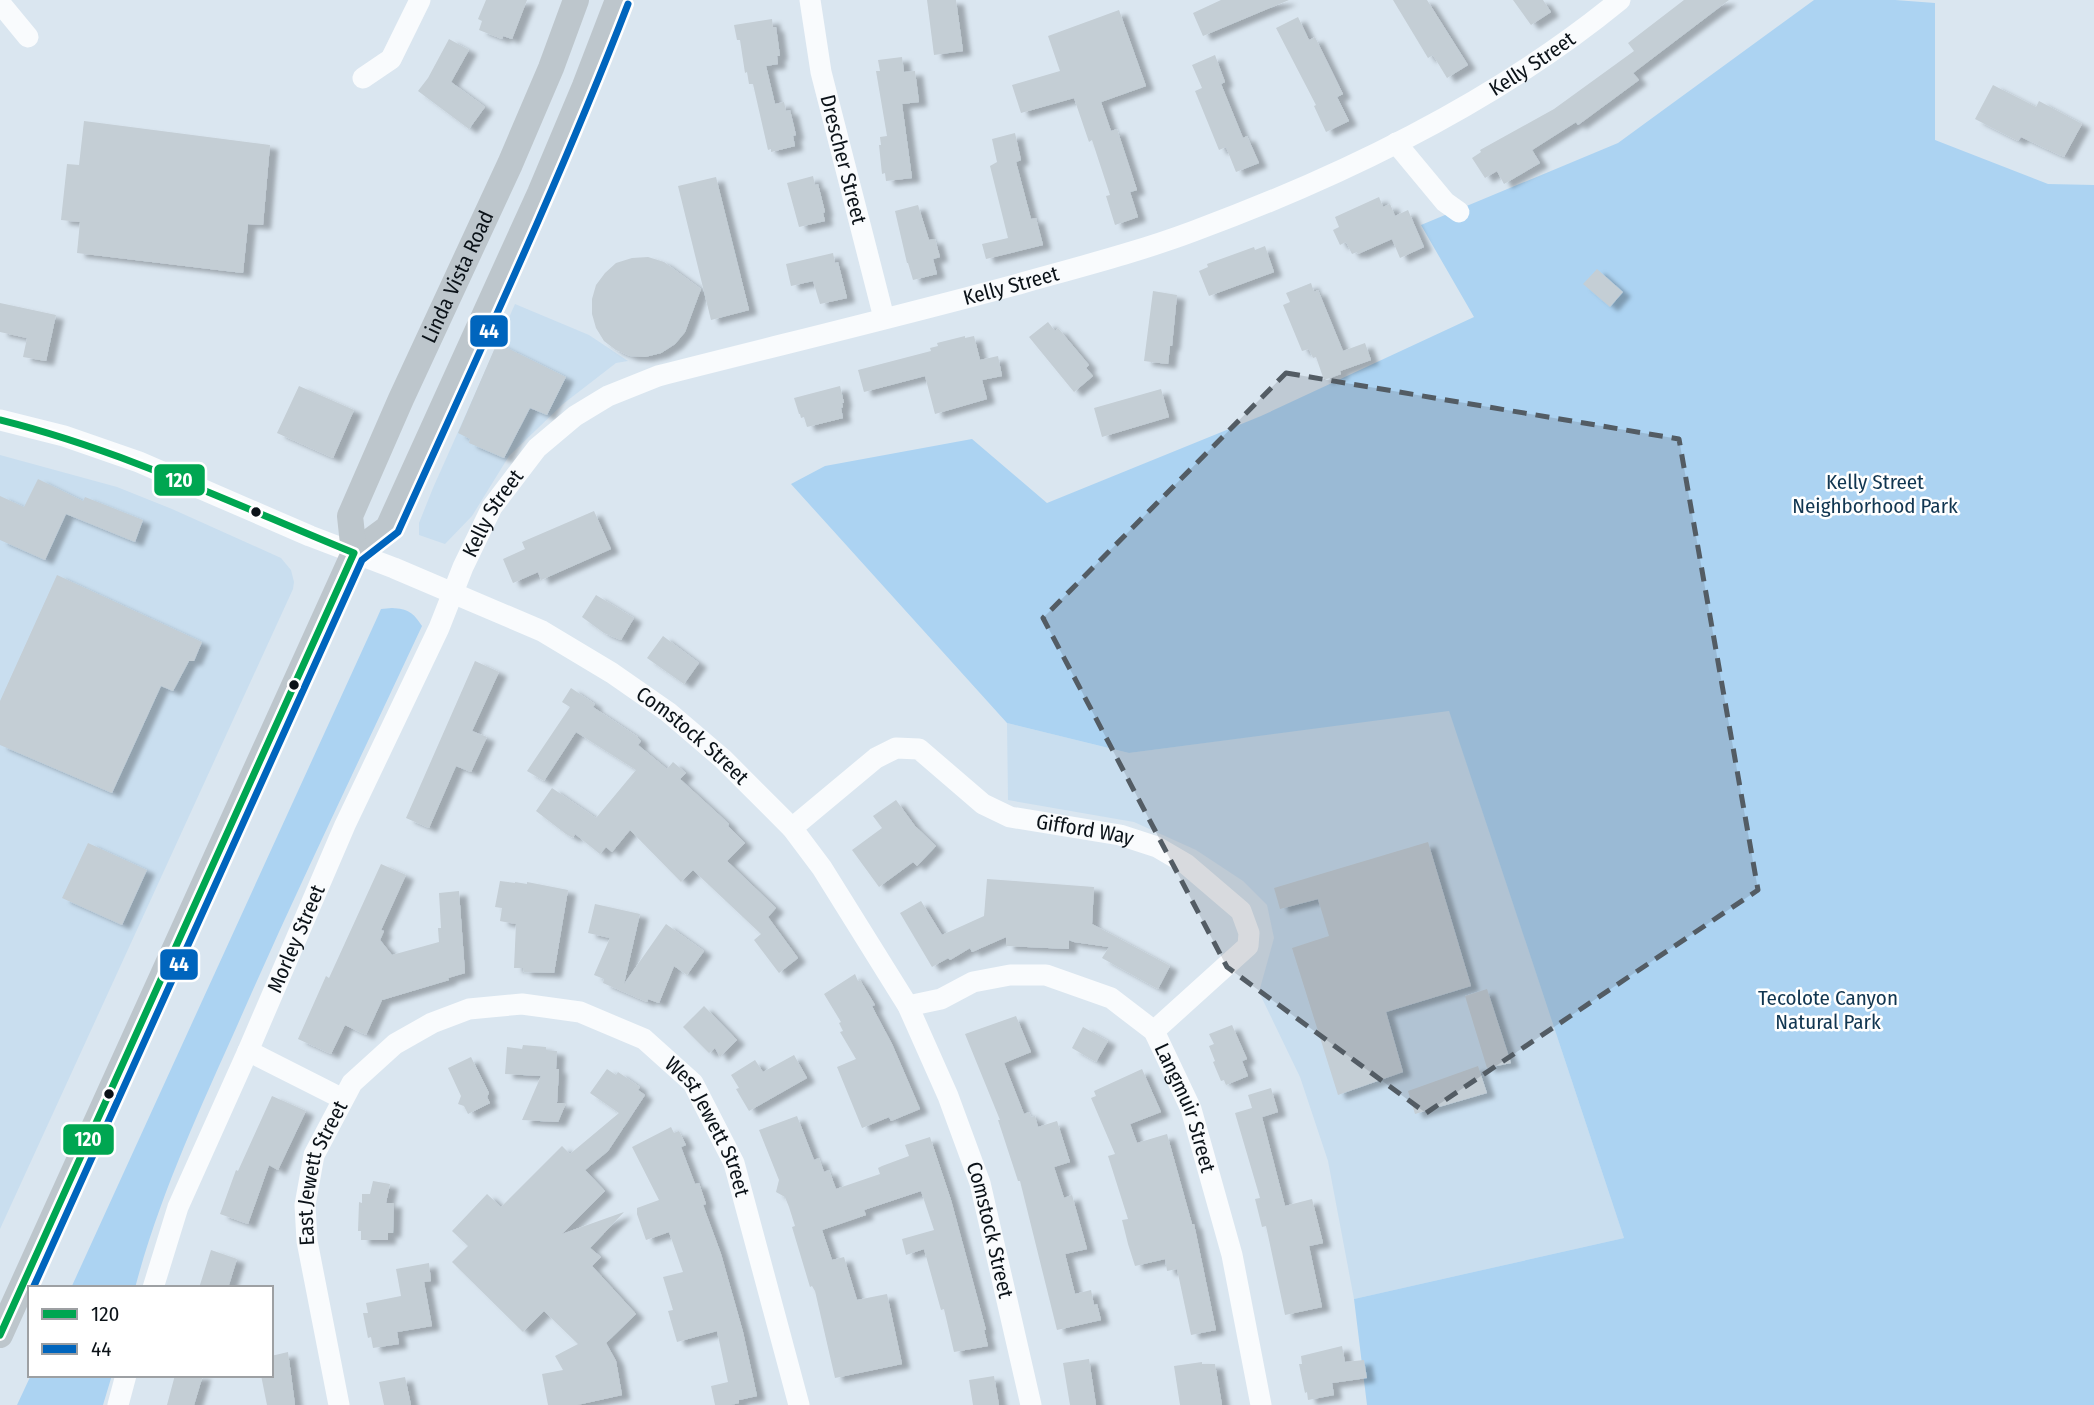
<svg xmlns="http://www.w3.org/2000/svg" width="2094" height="1405" font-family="'Fira Sans Condensed',sans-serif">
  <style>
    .built { fill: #c9deef }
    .green { fill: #acd3f2 }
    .building { fill: #c4ced5; filter: url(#shadow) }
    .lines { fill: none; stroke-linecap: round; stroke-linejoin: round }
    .minor { stroke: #f9fbfd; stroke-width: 21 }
    .major { stroke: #bdc6cc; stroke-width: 26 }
    .bus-1-casing { stroke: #fff; stroke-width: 12 }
    .bus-2-casing { stroke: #fff; stroke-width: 12 }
    .bus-1 { stroke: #00a651; stroke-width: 7 }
    .bus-2 { stroke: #0065bd; stroke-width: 7 }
    .marked { fill: #535c64; fill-opacity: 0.2; stroke: #535c64; stroke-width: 5; stroke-dasharray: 14 9; stroke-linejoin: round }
    .bus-dot { fill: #0b1218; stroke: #fff; stroke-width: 2.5 }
    .labels { text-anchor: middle; stroke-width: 5; stroke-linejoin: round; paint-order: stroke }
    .street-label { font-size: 21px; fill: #0b1218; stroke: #fff }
    .park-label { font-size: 21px; fill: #113651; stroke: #fff }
    .line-badge { stroke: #fff; stroke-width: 2.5 }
    .badge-label { font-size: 19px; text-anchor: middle; font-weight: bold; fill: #fff }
  </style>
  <defs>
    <filter id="shadow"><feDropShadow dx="8" dy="4.5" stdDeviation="2" flood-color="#0004"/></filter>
  </defs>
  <rect width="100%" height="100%" fill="#dae6f0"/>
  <path class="built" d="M515 304 589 335 628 361 616 363 563 404 509 456 472 516 445 544 419 535V523L433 488Z
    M0 455 117 487 172 509 281 558 291 570 294 582 293 589 0 1229Z
    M1449 710 1624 1238 1354 1299 1328 1161 1300 1077 1259 992 1274 938 1267 905 1243 881 1196 850 1134 822 1008 800 1007 723 1129 753Z"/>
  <path class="green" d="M1814 0H1895L1935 3V140L2048 184 2094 185V1405H1367L1354 1299 1624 1238 1449 711 1129 753 1007 723 791 484 825 466 972 439 1047 503 1261 416 1474 317 1421 225 1618 143Z
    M392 608C408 609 413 612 422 626 360 759 296 891 237 1026 199 1111 159 1197 135 1288H71L377 618 381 609Z
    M31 1375H112L103 1405H17Z"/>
  <path class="building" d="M486 0H527L512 39 503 36 502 39 479 30 482 21 478 19Z
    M927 0H956L963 51 934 55Z
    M1221 0H1289L1203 36 1193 13Z
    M1393 0H1427L1468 65 1447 78 1433 55 1428 58Z
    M1513 0H1543L1551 12 1531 25Z
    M1684 0H1729L1633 73 1639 80 1578 125 1576 122 1532 150 1540 163 1504 184 1497 171 1485 178 1472 158 1481 152 1480 150 1554 109 1634 51 1628 43Z
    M1119 10 1146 86 1101 102 1111 131 1117 129 1137 190 1130 192 1138 217 1115 225 1106 196 1110 195 1092 140 1089 142 1074 98 1021 113 1012 85 1060 71 1048 36Z
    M1298 17 1309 40 1315 37 1343 94 1337 97 1349 121 1326 132 1314 106 1316 105 1276 28Z
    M772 19 773 27H776L780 56H777L778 64 766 66 775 104 784 102 786 111 790 110 796 135 793 136 795 146 771 152V149L768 150 753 84H749L747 72 745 73 740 40H737L734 25Z
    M449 39 469 50 451 82 485 107 469 129 418 91 428 78Z
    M1215 55 1225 82 1221 84 1243 138 1247 136 1259 163 1236 172 1226 147 1219 150 1195 91 1202 88 1192 65Z
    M902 57 904 72 915 71 919 102 902 104 912 178 886 181 885 173 882 174 879 145H881L880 137 887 136 876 71H880L878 60Z
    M1993 85 2036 107 2039 101 2082 124 2064 157 2021 137 2018 141 1975 119Z
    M84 121 270 145 263 225 248 224 243 273 77 253 80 222 61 220 67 164 79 165Z
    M1015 133 1021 160 1016 162 1031 219 1036 218 1043 245 986 259 982 244 1008 238 990 166 997 162 992 139Z
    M813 176 815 185 818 184 825 212 823 213 825 221 799 227 787 183Z
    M716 177 749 310 711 320 678 186Z
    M1379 197 1383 207 1390 204 1395 216 1408 210 1424 247 1400 258 1392 239 1358 254 1357 252 1352 254 1346 242 1340 245 1333 230 1339 227 1335 217Z
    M918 205 929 240 935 239 940 257 933 259 937 274 913 280 908 263H907L895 211Z
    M1265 246 1274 272 1209 296 1199 271 1208 267 1207 264 1254 247 1255 250Z
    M833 253 835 263 838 262 847 298 820 304 813 281 791 286 786 264Z
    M648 257 664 262 701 289 685 332 675 344 661 353 645 357 630 356 616 350 604 341 596 328 592 314V299L596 285 605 273 616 263 632 258Z
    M1597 269 1623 292 1610 307 1583 284Z
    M1311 283 1314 292 1318 290 1343 351 1365 343 1371 360 1340 371 1341 374 1324 380 1316 357 1313 358 1309 349 1302 351 1283 305 1290 302 1286 293Z
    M1153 291 1177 295 1172 346H1170L1168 364 1144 361Z
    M0 303 56 315 46 361 23 357 27 338 0 332Z
    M1048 322 1055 331 1058 328 1089 365 1086 368 1093 376 1074 392 1029 337Z
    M965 336V338L974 336 980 360 998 356 1002 376 982 380 987 399 935 414 925 376 864 392 858 370 931 351 930 348 938 346 937 343Z
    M497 343 566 377 547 415 530 408 504 458 469 443 470 439 458 433Z
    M299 386 354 410 333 458 277 433Z
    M840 386 844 403H842L843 407 841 408 843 418 807 427 804 417 801 418 800 414H799L794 398Z
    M1161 389 1169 417 1102 437 1094 408Z
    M38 479 83 501 85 497 143 520 135 542 66 514 45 560 0 540V496L24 507Z
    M594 511 611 549 541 580 538 572 513 583 503 559 525 549 522 542Z
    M57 575 202 642 194 661H189L173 691 161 686 112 793 0 745V701Z
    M596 595 634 618 621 640 604 633 582 617Z
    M663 636 699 663 684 684 647 658Z
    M475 661 499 672 472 731 487 737 471 772 456 766 429 828 406 818Z
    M571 688 595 704 593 707 638 737V738L641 741 638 745 667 769 673 762 686 773 680 779 729 824 728 826 745 843 727 861 776 908 768 917 798 958 779 973 754 940 761 934 693 870 681 882 630 830 612 852 606 847 600 854 575 834 573 838 566 834 536 811 552 788 596 818 636 770 576 732 544 781 527 771 570 707 562 702Z
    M896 800 915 826 936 846 917 866 913 862 879 887 852 850 882 828 873 816Z
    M1428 842 1471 986 1386 1012 1403 1072 1338 1095 1292 948 1329 936 1318 899 1280 909 1274 888Z
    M88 843 147 870 122 925 62 898Z
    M381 864 406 875 381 930 384 931 380 940 392 955 439 942 438 928H441L439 893 459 891 465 973 448 978 449 980 382 1000 366 1035 345 1025 331 1054 298 1039 326 976 329 978Z
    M987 879 1094 887 1092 924 1170 966 1158 989 1102 958 1109 947 1074 942 1069 940V949L1006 946V937L972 952 970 948 950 960 948 958 932 967 900 913 921 901 942 935 984 916Z
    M500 881 515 883V882L527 884V882L568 890 554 973 524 972 523 968H514L516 924 500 921 502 908 495 907Z
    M595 904 640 914 624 984 666 924 704 951 687 975 674 966 659 1003 648 999 647 1002 603 983 604 979 594 975 610 938 588 933Z
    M855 974 858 981 860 980 875 1005 872 1006 876 1014 892 1044 920 1109 891 1121 889 1117 862 1128 837 1067 856 1059 840 1032 843 1031 839 1023 841 1022 824 994Z
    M1487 989 1511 1063 1487 1068 1465 996Z
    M704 1006 737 1040 720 1057 715 1048 709 1053 683 1027Z
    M1016 1016 1031 1052 1004 1063 1024 1114 1029 1112 1031 1117 1035 1116 1038 1127 1057 1121 1070 1162 1054 1167 1064 1198 1072 1195 1087 1249 1065 1254 1075 1294 1091 1290 1094 1305 1097 1304 1101 1320 1057 1330 1020 1181H1018L1001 1129 998 1120H1000L965 1034Z
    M1232 1025 1247 1059 1242 1061 1248 1076 1226 1085 1224 1080 1221 1081 1213 1062 1215 1061 1209 1046 1214 1044 1209 1034Z
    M1083 1027 1108 1041 1096 1062 1072 1048Z
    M523 1045 546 1047V1050L557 1051 556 1069H559L557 1103H566L558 1122 522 1120 541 1076 505 1074 507 1047 522 1049Z
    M794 1055 807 1078 749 1111 736 1089 739 1088 731 1075 755 1060 763 1072Z
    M471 1057 489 1093 487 1097 490 1103 468 1114 464 1106 458 1104 461 1096 448 1068Z
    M1478 1066 1487 1093 1415 1114 1408 1091Z
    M607 1069 616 1075 618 1072 640 1087 638 1090 645 1095 608 1151 585 1170 605 1191 562 1234 624 1212 590 1248 601 1257 592 1266 636 1314 606 1343 616 1361 622 1395 577 1405H548L542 1374 563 1370 555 1356 578 1344 544 1311 523 1332 452 1262 468 1246 452 1231 487 1194 501 1207 562 1146 570 1154 619 1113 590 1093Z
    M1142 1069 1161 1112 1130 1124 1137 1143 1167 1134 1192 1224H1194L1216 1330 1191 1335 1177 1269 1167 1271 1165 1259 1135 1266 1128 1244 1122 1220 1128 1219 1108 1156 1115 1154 1091 1098 1096 1096 1094 1091Z
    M1271 1088 1278 1112 1262 1117 1285 1206 1312 1199 1323 1243 1309 1246 1322 1307 1285 1315 1266 1226 1262 1227 1255 1199 1260 1198 1235 1113 1252 1108 1248 1095Z
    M272 1096 306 1111 278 1170 269 1165 248 1224 220 1214 236 1170 238 1171Z
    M797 1116 814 1160 819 1158 824 1172 829 1170 836 1189 880 1174 878 1168 882 1166 909 1156 905 1145 930 1137 951 1200 986 1330H984L988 1346 954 1352 944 1309 941 1310 924 1249 906 1255 902 1239 934 1230 921 1191 864 1210 866 1215 822 1230 832 1260 844 1257 857 1300 887 1294 902 1364 835 1378 815 1291 812 1286 810 1287 792 1227 795 1226 789 1207 785 1197 776 1192 779 1180 759 1130Z
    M671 1127 674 1133 679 1131 686 1145 681 1147 695 1184 699 1183 706 1204 703 1205 721 1254 743 1332 757 1396 739 1400V1403L731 1405H715L711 1386 728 1382 717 1331 677 1342 668 1311 673 1310 663 1277 683 1272 669 1232 646 1240 637 1214V1208L659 1200 632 1147Z
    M373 1181 390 1184 386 1203H394L393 1233H388V1240H361V1231H358L359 1202 362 1203V1194H370Z
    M211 1250 237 1259 228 1288H199Z
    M429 1263 431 1281 424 1282 432 1326 397 1332 399 1344 373 1348 371 1337 368 1338 363 1313H368L366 1303 401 1296 396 1269Z
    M1342 1346 1345 1362 1364 1360 1367 1378 1332 1383 1334 1395 1308 1400 1307 1392 1305 1393 1299 1364H1302L1301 1356Z
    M288 1352 295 1405H267L261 1375H271V1356Z
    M1089 1359 1096 1405H1070L1063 1363Z
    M1202 1362V1364H1215L1222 1405H1180L1174 1366Z
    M175 1375H203L194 1405H167Z
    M994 1376 999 1405H973L969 1380Z
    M405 1377 411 1405H384L379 1382Z"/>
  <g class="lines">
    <g class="minor">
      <path id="s1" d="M810 0 821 72 884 318"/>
      <path d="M0 3 28 37"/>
      <path d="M363 78 391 59 420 0"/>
      <path d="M1396 143 1445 202 1459 212"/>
      <path id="s2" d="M0 420 64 436 139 462 310 536 394 568 542 631 612 673 668 712 723 759 792 828 822 868 908 1006 948 1096 980 1183 1031 1405"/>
      <path id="s3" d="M792 828 876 758 896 748 919 749 983 804 1010 817 1120 835 1157 847 1186 864 1241 911 1249 933 1248 946 1154 1031"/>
      <path id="s4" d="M908 1006 941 999 973 982 1010 975H1046L1111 998 1154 1031 1191 1109 1232 1255 1261 1405"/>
      <path d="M248 1051 343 1099"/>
      <path id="s5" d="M153 1288 178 1207 248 1051 345 825 439 628 463 567 492 507 537 448 575 416 608 396 658 376C779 345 901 316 1022 283 1079 267 1138 252 1194 231 1343 176 1497 101 1620 0"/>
      <path d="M118 1405 126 1375"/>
      <path id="s6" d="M339 1405 307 1241 305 1205 314 1155 352 1083 395 1044 432 1023 469 1009 522 1004 580 1012 644 1039 693 1083 734 1163 799 1405"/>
    </g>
    <g class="major">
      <path d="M354 553 388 528 540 193 585 86 618 0"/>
      <path id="s7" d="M0 1335 354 553 350 516 401 399 510 164 551 68 576 0"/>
    </g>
    <defs>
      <path id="bus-1" d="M0 420C124 451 236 505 354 553
        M0 1335 354 553"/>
      <path id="bus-2" d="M33 1288 362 560 398 532C477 357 559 183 628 4"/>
    </defs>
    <use href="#bus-1" class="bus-1-casing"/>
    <use href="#bus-2" class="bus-2-casing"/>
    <use href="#bus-1" class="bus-1"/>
    <use href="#bus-2" class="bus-2"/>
  </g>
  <path class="marked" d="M1286 373 1679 439 1758 890 1426 1113 1227 967 1043 618Z"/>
  <g class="bus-dot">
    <circle cx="256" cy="512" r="6"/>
    <circle cx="294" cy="685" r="6"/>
    <circle cx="109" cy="1094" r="6"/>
  </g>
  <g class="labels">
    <g class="street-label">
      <text dy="7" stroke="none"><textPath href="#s5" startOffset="2002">Kelly Street</textPath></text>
      <text dy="7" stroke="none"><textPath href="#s1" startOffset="163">Drescher Street</textPath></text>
      <text dy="7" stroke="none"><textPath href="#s7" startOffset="1158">Linda Vista Road</textPath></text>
      <text dy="7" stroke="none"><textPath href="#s5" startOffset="1433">Kelly Street</textPath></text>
      <text dy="7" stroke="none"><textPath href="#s5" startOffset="847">Kelly Street</textPath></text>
      <text dy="7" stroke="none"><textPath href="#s2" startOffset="766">Comstock Street</textPath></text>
      <text dy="7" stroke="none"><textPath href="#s3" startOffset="345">Gifford Way</textPath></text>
      <text dy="7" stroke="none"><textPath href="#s5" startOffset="378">Morley Street</textPath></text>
      <text dy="7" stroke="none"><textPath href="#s4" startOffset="350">Langmuir Street</textPath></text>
      <text dy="7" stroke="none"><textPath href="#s6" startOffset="768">West Jewett Street</textPath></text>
      <text dy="7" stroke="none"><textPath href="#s6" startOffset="238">East Jewett Street</textPath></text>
      <text dy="7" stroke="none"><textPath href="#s2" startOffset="1354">Comstock Street</textPath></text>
    </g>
    <g class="park-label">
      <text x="1875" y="489">Kelly Street<tspan x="1875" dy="24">Neighborhood Park</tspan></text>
      <text x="1828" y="1005">Tecolote Canyon<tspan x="1828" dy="24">Natural Park</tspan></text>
    </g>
  </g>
  <g class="line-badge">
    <rect x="469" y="314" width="40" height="34" rx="7" fill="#0065bd"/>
    <rect x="153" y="463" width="53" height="34" rx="7" fill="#00a651"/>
    <rect x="159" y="948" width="40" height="33" rx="7" fill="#0065bd"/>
    <rect x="62" y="1123" width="53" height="33" rx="7" fill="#00a651"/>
  </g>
  <g class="badge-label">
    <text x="489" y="338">44</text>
    <text x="179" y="487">120</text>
    <text x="179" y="971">44</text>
    <text x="88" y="1146">120</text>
  </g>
  <rect x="28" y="1286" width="245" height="91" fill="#ffffff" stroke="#9da0a3" stroke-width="2"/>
  <rect x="42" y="1309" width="35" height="10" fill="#00a651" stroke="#9da0a3" stroke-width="2"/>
  <text x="91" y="1321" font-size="21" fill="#0b1218">120</text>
  <rect x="42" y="1344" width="35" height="10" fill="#0065bd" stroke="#9da0a3" stroke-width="2"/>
  <text x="91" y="1356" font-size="21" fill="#0b1218">44</text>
</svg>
